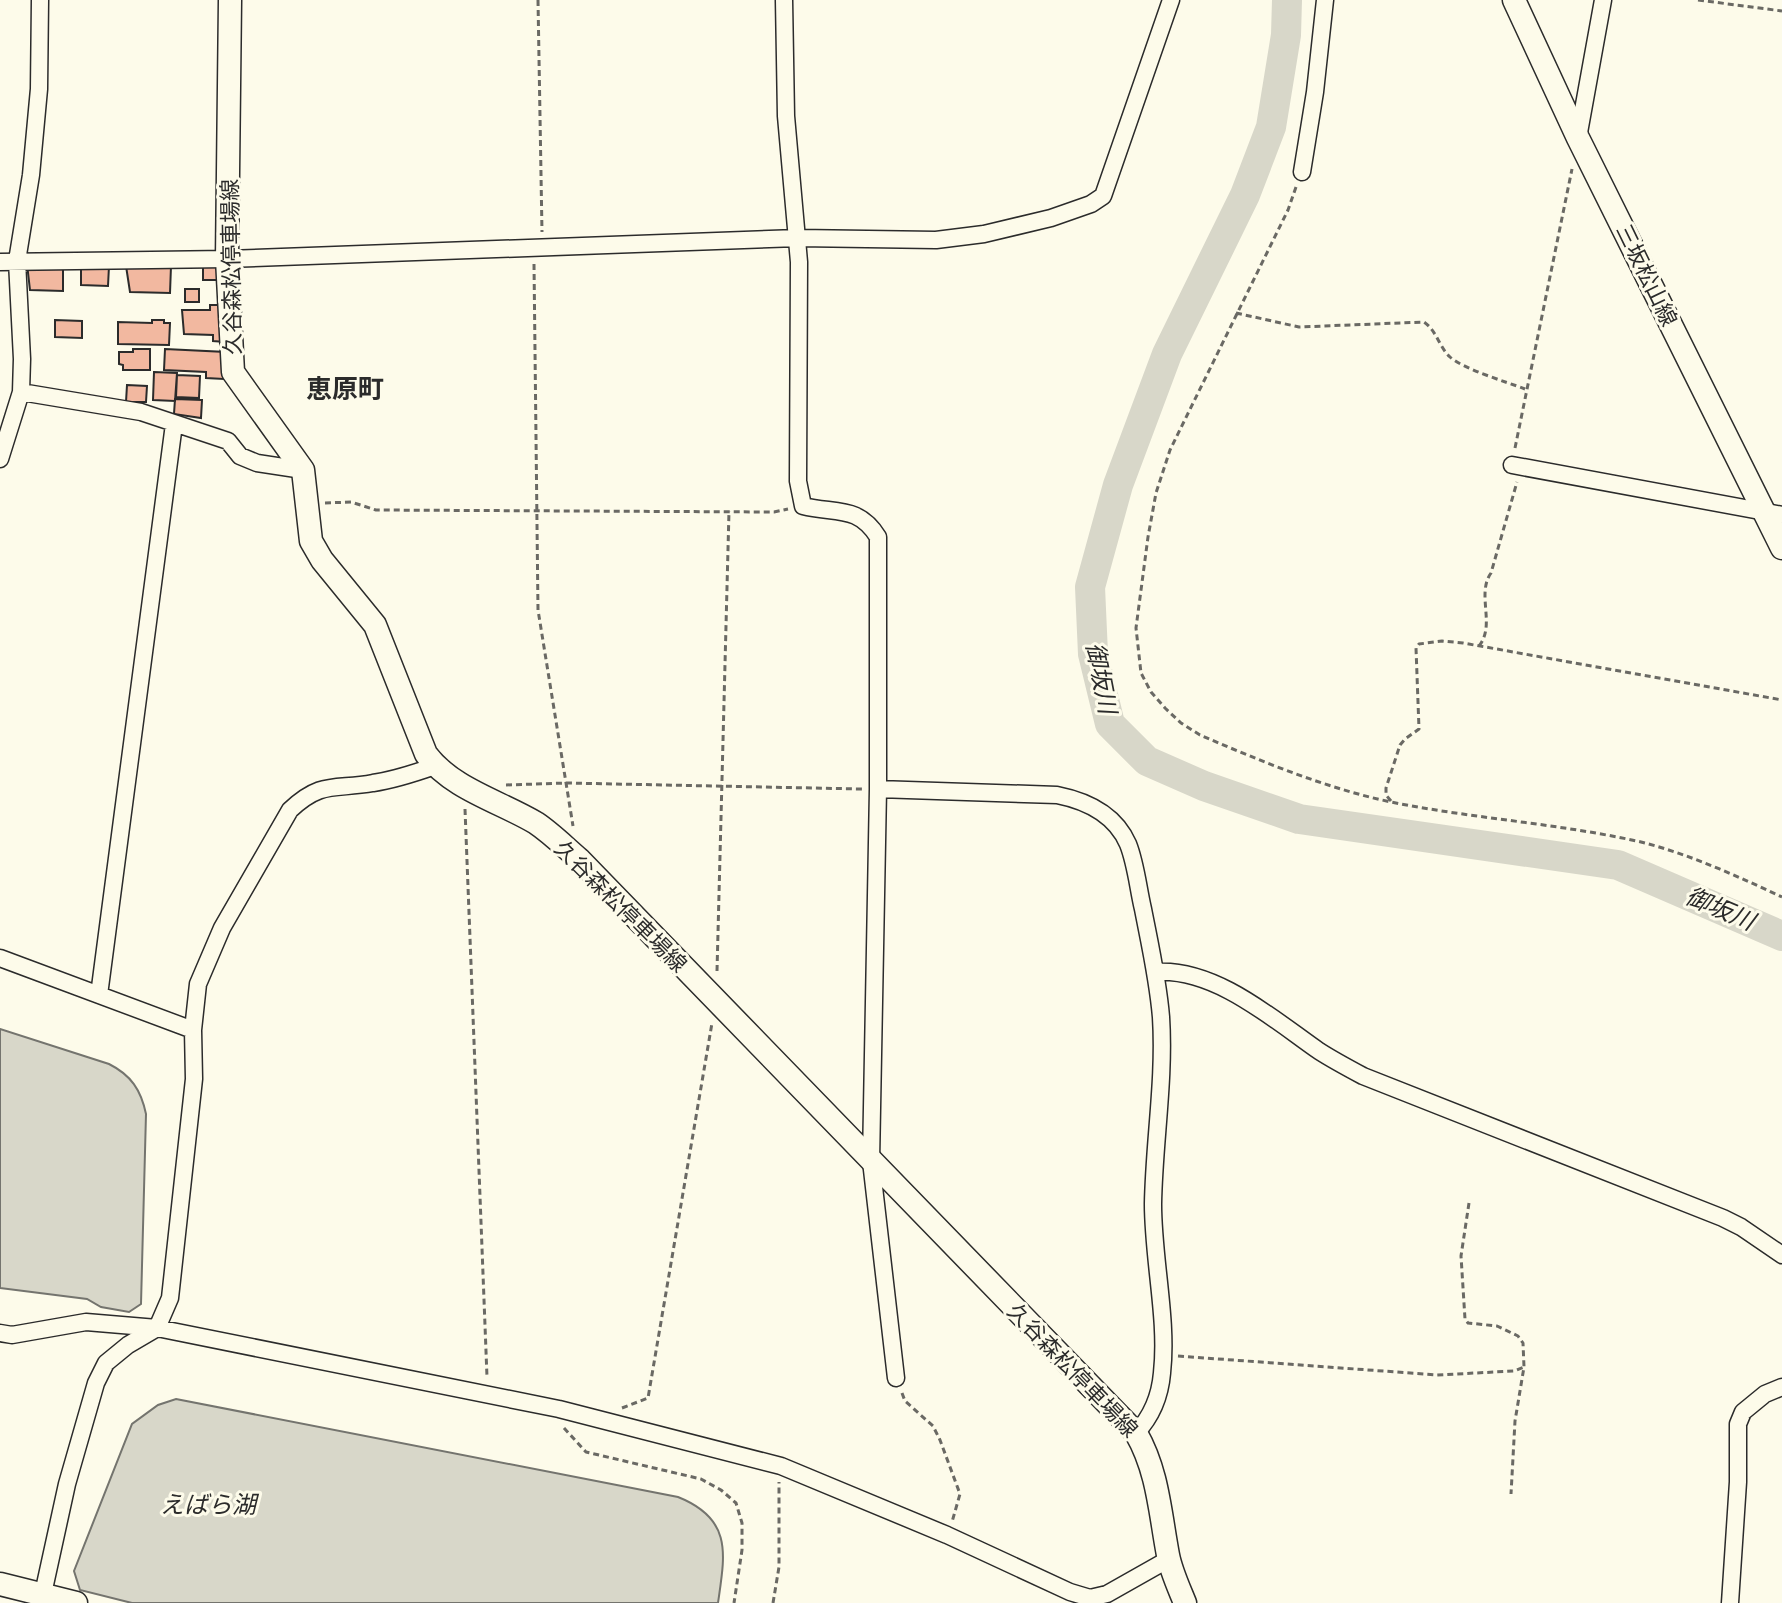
<svg xmlns="http://www.w3.org/2000/svg" width="1782" height="1603" font-family="Poppins,'Noto Sans JP',sans-serif">
  <style>
    .water { fill: #d8d7c9; stroke: #74746e; stroke-width: 2 }
    .lines { fill: none; stroke-linecap: round; stroke-linejoin: round }
    .river { stroke: #d8d7c9; stroke-width: 30 }
    .building { fill: #f2b8a0; stroke: #2b2b2b; stroke-width: 2 }
    .street-casing { stroke: #2b2b2b; stroke-width: 19 }
    .secondary-casing { stroke: #2b2b2b; stroke-width: 25 }
    .path { stroke: #6a6964; stroke-width: 3; stroke-dasharray: 6 4; stroke-linecap: butt }
    .street { stroke: #fdfbea; stroke-width: 16 }
    .secondary { stroke: #fdfbea; stroke-width: 22 }
    .labels { text-anchor: middle; stroke-width: 6; stroke-linejoin: round; paint-order: stroke }
    .street-label { font-size: 22px; fill: #2b2b2b; stroke: #fdfbea }
    .water-label { font-size: 24px; font-style: italic; fill: #2b2b2b; stroke: #fdfbea }
    .quarter-label { font-size: 26px; font-weight: bold; fill: #2b2b2b; stroke: #fdfbea }
  </style>
  <rect width="100%" height="100%" fill="#fdfbea"/>
  <path class="water" d="M0 1029 109 1064C131 1075 141 1090 146 1114L141 1304 129 1312 101 1307 87 1299 0 1288Z
    M176 1399 678 1497C733 1519 725 1554 718 1603H132L80 1590 74 1571 132 1424 158 1405Z"/>
  <g class="lines">
    <path class="river" d="M1287 0 1286 35 1271 127 1245 195 1167 354 1118 485 1090 587 1093 654 1110 724 1147 761 1204 786 1299 819 1618 865 1782 936"/>
  </g>
  <path class="building" d="M203 263 219 264V280H203Z
    M27 264 63 265V291L30 290Z
    M81 265 109 266 108 286 81 285Z
    M126 266H171L170 293 130 292Z
    M185 289H199V302H185Z
    M210 305H221L225 342 213 341V335L184 334 182 310H210Z
    M55 320 82 321V338L55 337Z
    M152 320H164V323H170L169 345 118 344V322L152 323Z
    M133 349H150V370H123V365L119 364V352H133Z
    M165 349 226 352 224 379 206 378V372L164 370Z
    M154 372 177 373 175 401 153 400Z
    M177 375 200 376 199 398 176 397Z
    M127 385 147 386 146 402H126Z
    M175 399 202 400 201 418 174 414Z"/>
  <g class="lines">
    <defs>
      <path id="street" d="M784 0 786 116 799 262 798 481 803 506C836 514 858 505 878 537V789L871 1161 896 1378
        M1578 138 1603 0
        M1302 172 1315 92 1325 0
        M0 262 227 259 798 238 936 240 984 234 1051 218 1091 204 1103 196 1171 0
        M21 392 141 412 228 441 240 456 257 463 303 470
        M0 459 21 392 22 359 17 261 31 175 39 89 40 0
        M1512 465 1782 515
        M878 789 1057 795C1087 801 1115 814 1128 844 1136 864 1138 888 1143 909 1150 945 1158 980 1161 1017 1165 1079 1154 1142 1153 1204 1153 1260 1168 1320 1162 1373 1160 1397 1152 1416 1136 1433
        M0 958 193 1030
        M1156 972C1215 968 1273 1019 1319 1051 1333 1060 1348 1068 1363 1076L1723 1218 1741 1227 1782 1255
        M99 995 174 424
        M0 1333 12 1335 86 1322 157 1328 559 1409 781 1466 947 1535 1070 1592 1090 1598 1107 1594 1169 1559
        M41 1603 67 1484 96 1383 106 1363 128 1345 157 1328 170 1298 194 1079 193 1030 198 984 222 928 290 810C322 780 335 790 373 783 394 780 415 773 435 766
        M1730 1603 1738 1482V1424L1743 1412 1765 1394 1782 1387"/>
      <path id="secondary" d="M230 0 227 259 233 372 303 470 311 541 322 560 375 625 426 754C452 789 499 801 536 823 551 833 565 847 579 859L1136 1433C1158 1471 1160 1513 1168 1555 1171 1571 1179 1588 1185 1603
        M1514 0 1578 138 1782 548
        M0 1584 76 1603"/>
    </defs>
    <use href="#street" class="street-casing"/>
    <use href="#secondary" class="secondary-casing"/>
    <path class="path" d="M538 0 542 232
      M1698 0 1782 11
      M1296 187 1288 210 1170 450 1156 493 1148 537 1136 628 1141 673 1151 692 1165 708 1181 723 1200 735C1263 762 1332 791 1401 804 1480 819 1561 824 1641 842 1689 854 1737 876 1782 897
      M534 264 538 610 573 826
      M1236 313 1299 327 1424 322C1437 331 1439 347 1450 357 1463 369 1507 382 1525 389
      M1515 448 1572 169
      M325 503 351 502 376 510 774 512 788 509
      M1479 646C1496 625 1476 594 1491 573L1517 482
      M506 785 566 783 862 789
      M1391 801 1386 795V788L1400 745 1405 739 1419 729 1416 648 1419 644 1442 641 1463 643 1782 700
      M465 809 487 1377
      M717 971 729 511
      M1469 1203 1461 1256 1465 1319 1468 1323 1497 1326 1518 1336 1523 1343 1524 1367 1515 1421 1511 1494
      M1178 1356 1437 1375 1514 1371 1524 1367
      M902 1393 905 1401 933 1426 940 1440 960 1494 952 1522
      M622 1408 648 1398 712 1023
      M564 1428 586 1452 701 1479 721 1490 736 1503 742 1523V1550L734 1603
      M773 1603 779 1567V1482"/>
    <use href="#street" class="street"/>
    <use href="#secondary" class="secondary"/>
  </g>
  <g class="labels">
    <g class="street-label">
      <text transform="translate(231 267) rotate(-91)" y="8">久谷森松停車場線</text>
      <text transform="translate(1647 275) rotate(64)" y="8">三坂松山線</text>
      <text transform="translate(621 906) rotate(45)" y="8">久谷森松停車場線</text>
      <text transform="translate(1073 1370) rotate(46)" y="8">久谷森松停車場線</text>
    </g>
    <g class="water-label">
      <text transform="translate(1101 678) rotate(79)" y="8">御坂川</text>
      <text transform="translate(1720 909) rotate(23)" y="8">御坂川</text>
      <text x="208" y="1513">えばら湖</text>
    </g>
    <g class="quarter-label">
      <text x="345" y="398">恵原町</text>
    </g>
  </g>
</svg>
